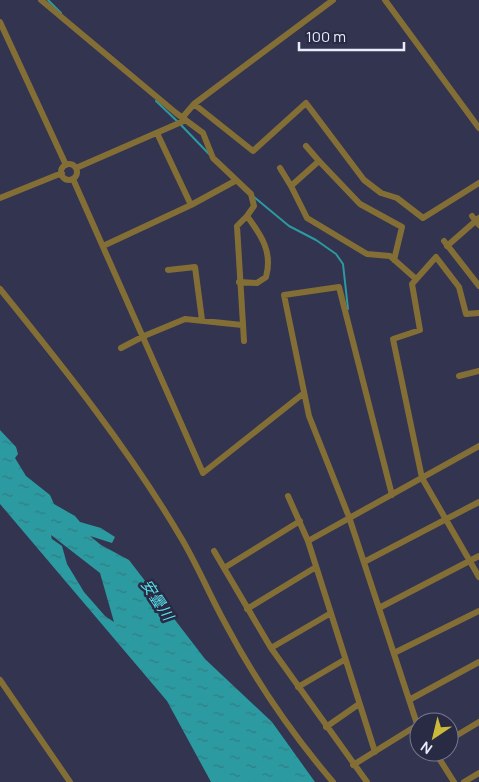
<svg xmlns="http://www.w3.org/2000/svg" width="479" height="782" font-family="Manrope,'Noto Sans JP',sans-serif">
  <style>
    .water { fill: url(#water-ripples); fill-rule: evenodd }
    .lines { fill: none; stroke-linecap: round; stroke-linejoin: round }
    .stream { stroke: #2b9aa1; stroke-width: 2 }
    .street { stroke: #836f35; stroke-width: 6 }
    .labels { text-anchor: middle; stroke-width: 5; stroke-linejoin: round; paint-order: stroke }
    .water-label { font-size: 15px; font-style: italic; fill: #58e5ed; stroke: #292a44 }
  </style>
  <defs>
    <pattern id="water-ripples" width="26" height="14" patternUnits="userSpaceOnUse" patternTransform="scale(1.25)"><rect width="26" height="14" fill="#2b9aa1"/><path d="M2 4q2-2 4 0t4 0M15 11q2-2 4 0t4 0" fill="none" stroke="#347d83"/></pattern>
  </defs>
  <rect width="100%" height="100%" fill="#33344f"/>
  <path class="water" d="M0 430 16 447 18 454 15 458 26 476 50 495 54 504 75 516 80 522 101 528 115 537 112 543 90 536 101 545 129 560 205 659 272 722 315 782H211L167 701 0 504ZM51 535 100 573 114 622 105 616 84 592 67 564 62 546 52 539Z"/>
  <g class="lines">
    <path class="stream" d="M48 0 61 13
      M156 101 178 122
      M181 125 209 154
      M254 197 289 226 316 240 336 254 343 264 348 309"/>
    <path class="street" d="M41 0 176 113 203 133 213 158 251 194 254 206 247 216 237 226 244 341
      M385 0 479 128
      M0 22 66 165
      M194 104 253 151 306 103 364 180 381 193 397 198 423 218 479 183
      M182 118 194 104 333 0
      M157 133 191 205
      M306 146 319 161
      M61 172a8 8 0 1 1 16 0a8 8 0 1 1-16 0Z
      M76 168 186 120
      M280 168 291 186
      M73 179 203 473 304 393
      M0 198 62 173
      M472 216 479 225
      M444 241 479 286
      M103 246 191 205 235 181
      M447 246 479 218
      M394 260 402 227 360 204 319 161 291 186 307 218 367 254 390 256 416 279
      M168 270 195 267 202 320
      M239 282 257 283 266 277C273 252 261 235 247 216
      M0 289C64 368 128 448 180 536 197 564 209 594 225 623 255 680 291 733 333 782
      M479 313 466 314 459 287 436 257 412 284 420 330 393 339 422 478 479 577
      M121 348 144 336 185 319 242 325
      M459 376 479 371
      M392 495 339 287 284 295 309 416 349 517 419 730
      M288 496 308 541 375 752
      M308 541 479 446
      M214 551 271 648 367 782
      M364 562 479 502
      M224 568 300 521
      M379 608 479 556
      M247 609 316 567
      M271 648 331 613
      M394 653 479 611
      M0 680 70 782
      M298 687 344 660
      M409 700 479 662
      M326 727 359 704
      M449 740 479 722
      M435 752 454 782
      M353 765 416 726
      M464 782 479 773"/>
  </g>
  <g class="labels">
    <g class="water-label">
      <text transform="translate(157 600) rotate(57)" y="5">安曇川</text>
    </g>
  </g>
  <g transform="translate(434 737) rotate(215)"><circle r="24" fill="#292a44" stroke="#76788e"/>
  <path d="M0-4L9 19L0 12L-9 19Z" fill="#cbba39"/>
  <text y="-8" font-size="14" font-weight="bold" text-anchor="middle" fill="#eaecfd">N</text>
  </g>
  <path d="M299 42v8h105v-8" fill="none" stroke="#eaecfd" stroke-width="2.5"/>
  <text x="306" y="42" font-size="15" fill="#eaecfd" stroke="#292a44" stroke-width="4" paint-order="stroke">100 m</text>
</svg>
